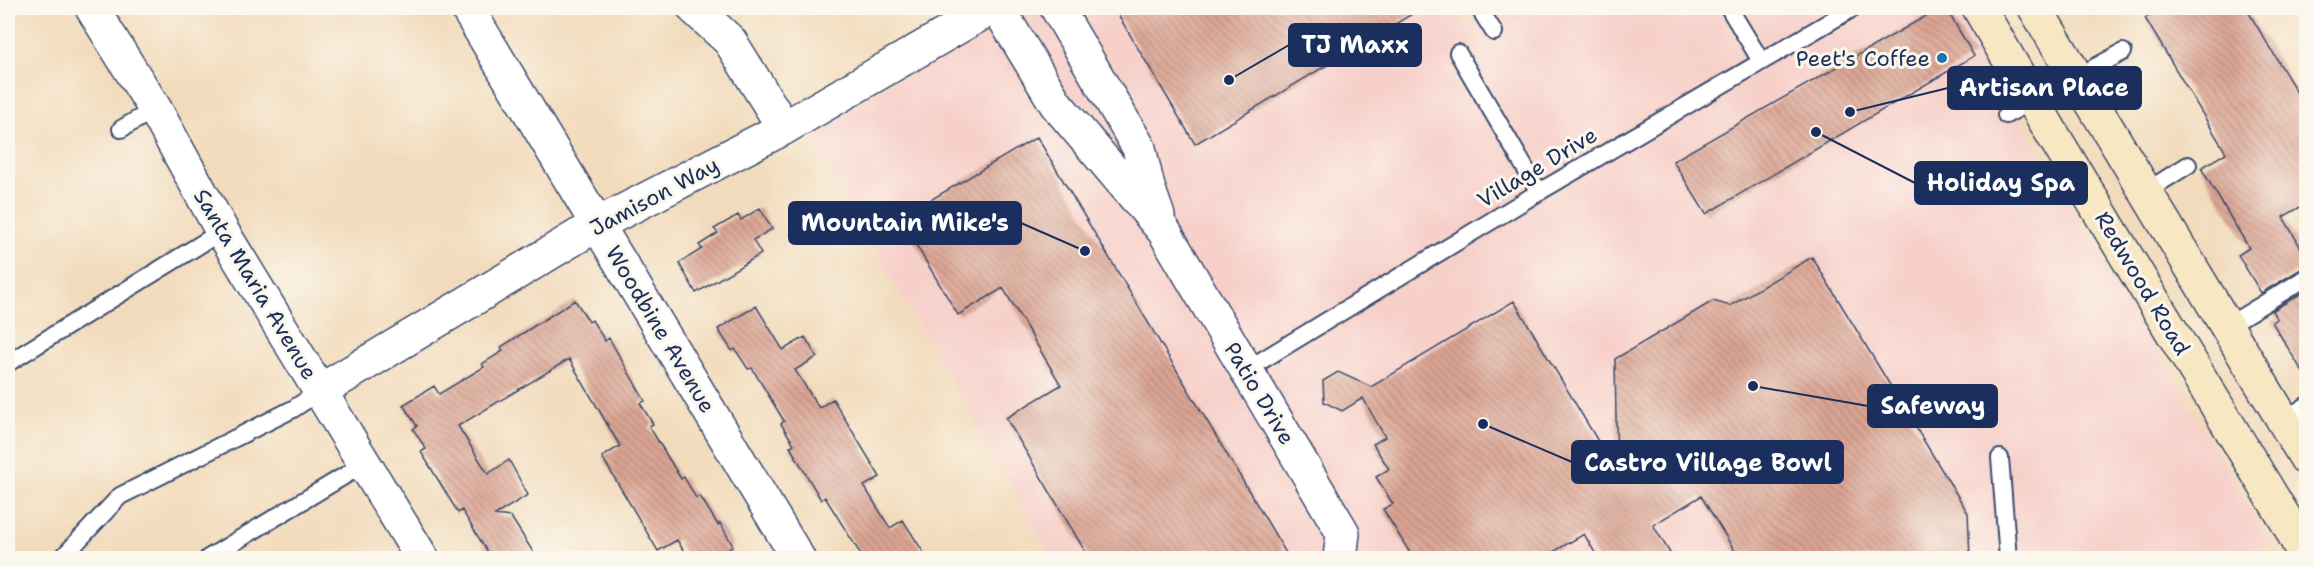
<svg xmlns="http://www.w3.org/2000/svg" width="2314" height="566" font-family="'Shantell Sans',sans-serif">
  <style>
    .built { fill: #f7d0ca }
    .building { fill: url(#building-back-hatch) }
    .lines { fill: none; stroke-linecap: round; stroke-linejoin: round }
    .lane-casing { stroke: #3b496c; stroke-width: 20 }
    .street-casing { stroke: #3b496c; stroke-width: 36 }
    .secondary-casing { stroke: #3b496c; stroke-width: 36 }
    .lane { stroke: #fff; stroke-width: 16 }
    .street { stroke: #fff; stroke-width: 33 }
    .secondary { stroke: #f7e8c3; stroke-width: 33 }
    .poi-dot { fill: #1f6fb2; stroke: #fbf7ec; stroke-width: 2 }
    .labels { text-anchor: middle; stroke-width: 6; stroke-linejoin: round; paint-order: stroke }
    .poi-label { font-size: 22px; fill: #1b2f5e; stroke: #fbf7ec; text-anchor: end }
    .street-label { font-size: 22px; fill: #1b2f5e; stroke: #fbf7ec }
    .leader { fill: none; stroke: #1b2f5e; stroke-width: 2 }
    .callout-dot { fill: #1b2f5e; stroke: #fbf7ec; stroke-width: 2 }
    .callout { fill: #1b2f5e; stroke: #1b2f5e; stroke-width: 2 }
    .callout-label { font-size: 24px; text-anchor: middle; font-weight: bold; fill: #fff }
  </style>
  <defs>
    <pattern id="building-back-hatch" width="6" height="6" patternUnits="userSpaceOnUse" patternTransform="scale(1.5)"><rect width="6" height="6" fill="#dba493"/><path d="M-1 5l2 2M0 0l6 6M5-1l2 2" fill="none" stroke="#b1867b"/></pattern>
  </defs>
  <rect width="100%" height="100%" fill="#fbf7ec"/>
  <filter id="ink" filterUnits="userSpaceOnUse"><feTurbulence type="fractalNoise" baseFrequency=".0167" numOctaves="2"/><feDisplacementMap in="SourceGraphic" scale="12" xChannelSelector="R" yChannelSelector="G"/><feConvolveMatrix kernelMatrix="1 2 1 2 8 2 1 2 1" color-interpolation-filters="sRGB"/></filter>
  <filter id="wash" filterUnits="userSpaceOnUse"><feTurbulence type="fractalNoise" baseFrequency=".008" numOctaves="4" result="noise"/><feDisplacementMap in="SourceGraphic" scale="24" xChannelSelector="R" yChannelSelector="G"/><feGaussianBlur stdDeviation="1.35" result="paint"/><feColorMatrix in="noise" values="0 0 0 0 0 0 0 0 0 0 0 0 0 0 0 0 0 1.4 0 .05"/><feComposite in="paint" operator="in"/></filter>
  <g filter="url(#wash)">
    <rect width="100%" height="100%" fill="#f2dbbc"/>
    <path class="built" d="M1019 8H1455L1465 25 1495 8H1954L2270 542 2242 558H1040L1049 553 808 131Z"/>
    <g id="blocks">
      <path class="building" d="M1114 8H1422L1195 144Z
        M1940 8H1946L1974 56 1706 214 1673 161Z
        M2162 8H2246L2307 109V203L2283 217 2307 258V268L2301 269 2261 293 2238 255 2249 248 2201 168 2226 153 2145 18Z
        M1037 137 1289 558H1089L1006 418 1061 385 1003 288 958 315 900 218Z
        M760 208 772 229 753 240 761 254 696 293 679 263 702 249 699 245 718 233 714 229 738 215 741 220Z
        M1812 257 1968 513 1970 558H1739L1701 496 1653 525 1673 558H1598L1584 534 1543 558H1413L1383 509 1393 504 1376 477 1389 469 1373 444 1385 437 1363 398 1342 411 1324 402 1323 381 1338 372 1371 387 1514 301 1617 473 1615 359 1713 301 1730 306Z
        M2307 290V379L2272 322 2277 319 2272 311Z
        M575 300 589 322 592 320 605 341 609 338 645 401 640 403 653 424 649 426 681 479 684 477 696 498 700 496 718 525 720 523 733 546 729 549 735 558H688L677 540 658 551 602 457 620 446 569 359 458 426 488 474 509 460 528 495 495 515 511 517 537 558H491L462 510 458 513 445 491 421 452 426 449 413 429 417 426 403 405 434 386 439 394 484 367 482 364 503 351 501 347Z
        M756 306 783 350 805 337 817 357 795 370 819 408 833 399 880 477 864 486 890 528 903 520 927 558H863L825 497 821 500 790 447 794 444 781 424 784 421 752 368 748 369 735 349 732 351 718 329Z"/>
    </g>
  </g>
  <g filter="url(#ink)">
    <use href="#blocks" fill-opacity="0" stroke="#3b496c" stroke-width="1.5"/>
    <g class="lines">
      <defs>
        <path id="lane" d="M1479 8 1494 32
          M1729 8 1761 61
          M1458 53 1539 192
          M2006 115 2123 52
          M121 129 155 109
          M2145 192 2188 165
          M2227 326 2306 278
          M8 363 222 231
          M1246 370 1539 192 1853 8
          M2283 420 2306 406
          M2000 458 2008 558
          M62 558 120 496 293 409 320 391
          M208 558 364 464"/>
        <path id="street" d="M92 8 155 109 222 231 422 558
          M467 8 798 558
          M694 8 730 41 784 128
          M998 8 1056 104 1164 231 1343 533 1340 558
          M1057 8 1139 148 1148 187 1158 216
          M320 391 598 224 784 128 991 8"/>
        <path id="secondary" d="M1979 8 2053 135 2289 525 2306 558
          M2035 8 2306 458"/>
      </defs>
      <use href="#lane" class="lane-casing"/>
      <use href="#street" class="street-casing"/>
      <use href="#secondary" class="secondary-casing"/>
      <use href="#lane" class="lane"/>
      <use href="#street" class="street"/>
      <use href="#secondary" class="secondary"/>
    </g>
  </g>
  <circle class="poi-dot" cx="1942" cy="58" r="6"/>
  <g class="labels">
    <g class="poi-label">
      <text x="1930" y="66">Peet's Coffee</text>
    </g>
    <g class="street-label">
      <text transform="translate(1537 167) rotate(-31)" y="8">Village Drive</text>
      <text transform="translate(654 196) rotate(-28)" y="8">Jamison Way</text>
      <text transform="translate(2143 283) rotate(59)" y="8">Redwood Road</text>
      <text transform="translate(256 284) rotate(59)" y="8">Santa Maria Avenue</text>
      <text transform="translate(661 329) rotate(59)" y="8">Woodbine Avenue</text>
      <text transform="translate(1260 393) rotate(59)" y="8">Patio Drive</text>
    </g>
  </g>
  <path class="leader" d="M1229 80L1289 45M1850 112L1948 88M1816 132L1915 183M1085 251L1021 223M1753 386L1868 406M1483 424L1572 462"/>
  <g class="callout-dot">
    <circle cx="1229" cy="80" r="6"/>
    <circle cx="1850" cy="112" r="6"/>
    <circle cx="1816" cy="132" r="6"/>
    <circle cx="1085" cy="251" r="6"/>
    <circle cx="1753" cy="386" r="6"/>
    <circle cx="1483" cy="424" r="6"/>
  </g>
  <g class="callout">
    <rect x="1289" y="24" width="132" height="42" rx="6"/>
    <rect x="1948" y="67" width="193" height="42" rx="6"/>
    <rect x="1915" y="162" width="172" height="42" rx="6"/>
    <rect x="789" y="202" width="232" height="42" rx="6"/>
    <rect x="1868" y="385" width="129" height="42" rx="6"/>
    <rect x="1572" y="441" width="271" height="42" rx="6"/>
  </g>
  <g class="callout-label">
    <text x="1355" y="53">TJ Maxx</text>
    <text x="2044" y="96">Artisan Place</text>
    <text x="2001" y="191">Holiday Spa</text>
    <text x="905" y="231">Mountain Mike's</text>
    <text x="1933" y="414">Safeway</text>
    <text x="1708" y="471">Castro Village Bowl</text>
  </g>
  <rect width="2314" height="566" fill="none" stroke="#fbf7ec" stroke-width="30"/>
</svg>
